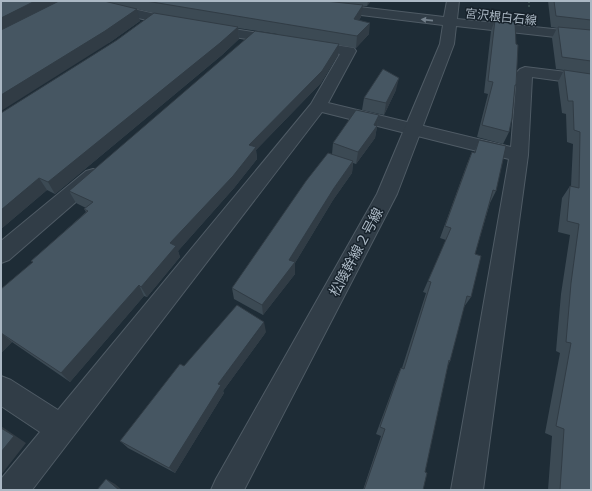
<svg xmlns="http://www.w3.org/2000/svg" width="592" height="491" font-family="Commissioner,'Noto Sans JP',sans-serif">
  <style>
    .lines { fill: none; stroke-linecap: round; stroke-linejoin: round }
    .minor-casing { stroke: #4f5b65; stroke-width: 2 }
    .tertiary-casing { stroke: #4f5b65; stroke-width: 2 }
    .path { stroke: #3f5655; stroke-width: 1.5; stroke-dasharray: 2 2; stroke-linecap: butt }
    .minor { fill: #313d47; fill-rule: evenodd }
    .tertiary { fill: #313d47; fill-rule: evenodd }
    .wall { fill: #3c4a54 }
    .shaded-wall { fill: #313c45 }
    .building { fill: #465662; stroke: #313c45 }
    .oneway { fill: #74818c }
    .labels { text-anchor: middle; stroke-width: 3; stroke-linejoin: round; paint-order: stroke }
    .far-street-label { font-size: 12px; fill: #abb8c4; stroke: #17222b }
    .street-label { font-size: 14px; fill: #abb8c4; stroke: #17222b }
  </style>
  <rect width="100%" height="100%" fill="#1e2c36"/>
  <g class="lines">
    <defs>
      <path id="minor" d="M76 1H98L182 20 184 23 182 26 177 27 78 4Z
        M208 25 354 48 356 51 328 103 511 147 517 72 520 69 525 67 591 75V85L532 77 528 155 483 490H451L509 159 322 112 32 490H1V479L40 432 1 406V376L11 380 58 410 311 104 340 54 203 32 201 29 203 26Z
        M93 169 100 171 103 176 100 181 9 260 1 263V241L86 171Z"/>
      <path id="tertiary" d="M273 1H308L444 17 447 1H459L457 19 591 33V41L456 26 454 44 397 194 244 490H211L216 479 377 194 440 44 443 25 279 5 275 4Z"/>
    </defs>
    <use href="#minor" class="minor-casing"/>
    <use href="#tertiary" class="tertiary-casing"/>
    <path class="path" d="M529 1V8"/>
    <use href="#minor" class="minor"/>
    <use href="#tertiary" class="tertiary"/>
  </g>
  <path class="wall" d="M1 1H371L367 6H362L361 17 359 20 369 34 356 48 338 45V55L321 83 256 150 257 159 234 188 178 251 180 257 147 297 144 296 70 382 12 342 1 353V289L33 262 31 261 86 212 84 209 86 208 76 203 69 191 277 34 238 28 239 39 222 55 55 194 47 190 1 229 117 40 154 13 132 8 140 21 109 43Z
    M548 1H591V490H548L552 436 545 433 560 353 556 351 561 294 570 235 558 232 562 198 570 186H571L573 144 567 142 566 114 562 113 558 82 564 70 556 69 552 38 557 28 551 27Z
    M495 20 516 85 514 90 509 132 503 144 477 137 488 94 484 93 491 31Z
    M396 90 384 115 362 110 364 98Z
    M379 115 375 138 356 164 353 163 352 173 333 200 295 263V274L263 315 234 299 232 288 332 154 333 143Z
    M479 140 496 191 490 203 475 254 471 297 464 307 450 361 448 365 425 472 423 490H363L381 436 376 434 397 377 401 368H402L426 293 423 292 446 240 440 238 467 164 472 152 474 153Z
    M266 332 223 391 224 393 175 473 128 448 120 441Z"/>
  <path class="shaded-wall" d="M35 1H61L1 32V18Z
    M368 1H371L367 6Z
    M363 5 361 17 353 30 354 19Z
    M137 9 140 21 109 43 1 111V95Z
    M370 23 369 34 356 48 357 36Z
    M238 27 239 39 222 55 55 194 48 182Z
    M339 44 338 55 321 83 256 150 257 159 234 188 178 251 180 257 147 297 141 287 170 243 249 145Z
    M399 78 396 90 384 115 386 103Z
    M379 115 375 138 356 164 358 152Z
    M353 161 352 173 333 200 295 263V274L263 315 262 305 289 260 334 188Z
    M39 178 47 190 1 229V210Z
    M139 285 144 296 70 382 61 373Z
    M264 322 266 332 223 391 224 393 175 473 169 468 218 384Z
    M1 333 12 342 1 353Z
    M1 426 26 443 1 475Z
    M106 479 115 484 122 490H119Z"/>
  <path class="building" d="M1 1H35L1 18Z
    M59 1H104L137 9 105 31 1 95V30Z
    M146 1H325L363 5 354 19 370 23 357 36Z
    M554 1H591V20L556 16Z
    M154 13 238 27 220 43 48 182 39 178 1 210V113L117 40Z
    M495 20 515 22 516 44 518 45 516 85H515L512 118 509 132 482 125 493 82 488 81Z
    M558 27 591 30V61L562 57Z
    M255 31 339 44 322 71 249 145 256 147 233 176 170 243 176 246 141 287 139 285 61 373 1 333V289L33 262 31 261 88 211 84 209 93 202 69 191Z
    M383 69 399 78 386 103 364 98Z
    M564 70 591 74V490H560L564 429 556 426 571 343 566 342 571 283 579 224 567 221 570 186 579 188 580 132 574 130 573 101H568Z
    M356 110 379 115 374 125 377 126 358 152 333 143Z
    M479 140 506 146 496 191 493 190 475 254 481 256 471 297 467 296 450 361 449 360 425 472 427 473 423 490H364L385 429 380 427 401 368 404 369 431 282 428 281 451 228 445 226 472 152 475 153Z
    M328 153 353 161 334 188 289 260 295 262 262 305 232 288 306 181Z
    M237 305 264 322 218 384 221 385 169 468 120 441 180 364 184 366Z
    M1 428 14 436 1 452Z
    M106 479 119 490H97Z"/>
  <defs><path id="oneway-solid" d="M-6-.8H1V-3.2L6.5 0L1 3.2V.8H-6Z"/></defs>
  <use class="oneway" href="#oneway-solid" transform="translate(427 20) rotate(-174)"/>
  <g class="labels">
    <g class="far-street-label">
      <text transform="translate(501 17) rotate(6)" y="4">宮沢根白石線</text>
    </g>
    <g class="street-label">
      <text transform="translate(356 252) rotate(-62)" y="5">松陵幹線２号線</text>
    </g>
  </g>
  <rect width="592" height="491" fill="none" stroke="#abb8c4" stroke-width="4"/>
</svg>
